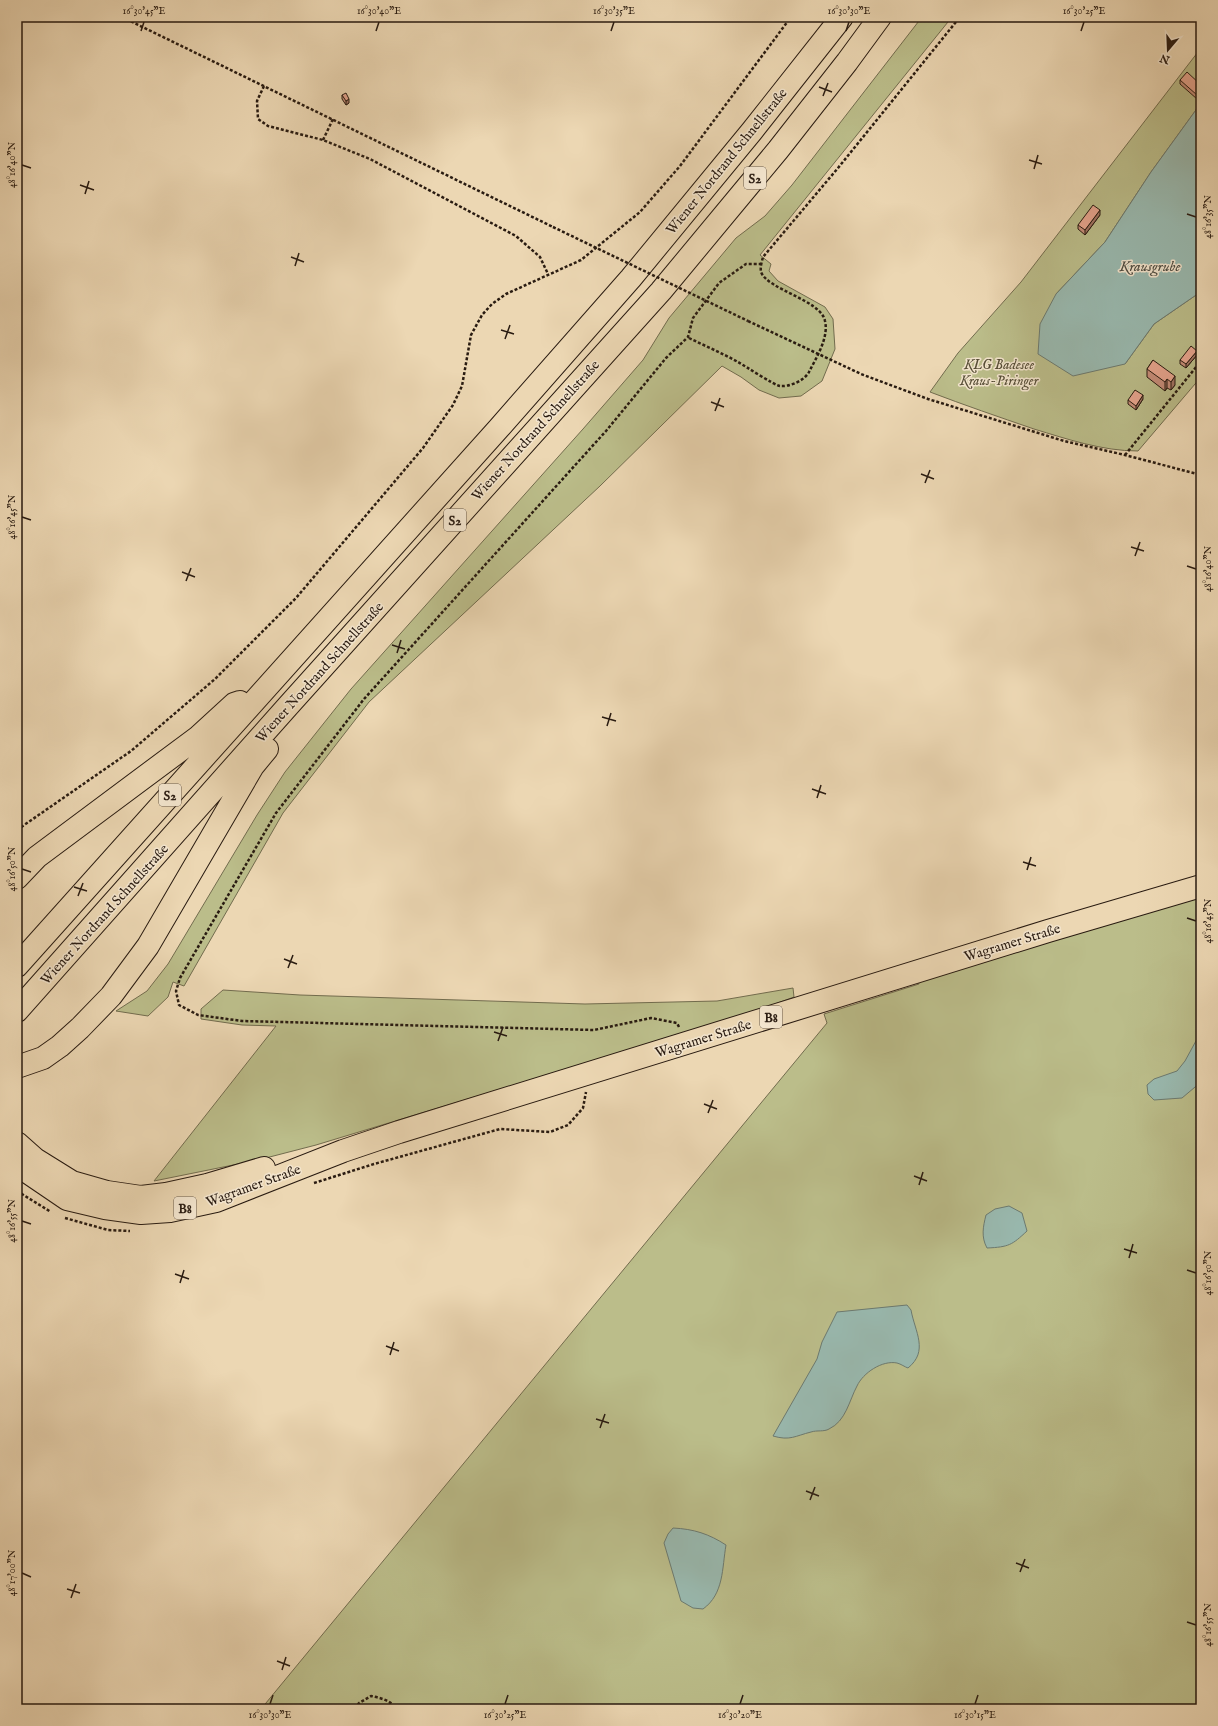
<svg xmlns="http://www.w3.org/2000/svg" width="1218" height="1726" font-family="'IM FELL English',serif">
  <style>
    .green { fill: #bbbd8a; stroke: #726c4e }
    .water { fill: #99b9af; stroke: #6c7a70 }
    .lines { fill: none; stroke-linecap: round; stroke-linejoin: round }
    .primary-casing { stroke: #291b11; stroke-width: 24 }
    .motorway-casing { stroke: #291b11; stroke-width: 24 }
    .path { stroke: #291b11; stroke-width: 2.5; stroke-dasharray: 3 2; stroke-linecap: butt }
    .primary { stroke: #ecd7b3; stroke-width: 22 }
    .motorway { stroke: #ecd7b3; stroke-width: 22 }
    .path-bridge { stroke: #291b11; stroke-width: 2.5; stroke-dasharray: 3 2; stroke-linecap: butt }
    .wall { fill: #c78e7b; stroke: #291b11 }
    .shaded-wall { fill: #a27464; stroke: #291b11 }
    .building { fill: #e7a58f; stroke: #291b11 }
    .ticks { fill: none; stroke: #291b11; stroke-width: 1.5 }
    .labels { text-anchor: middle; stroke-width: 3; stroke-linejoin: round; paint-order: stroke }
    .shield { fill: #f3e5ce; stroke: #66584a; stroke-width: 1 }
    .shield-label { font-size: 13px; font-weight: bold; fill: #291b11 }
    .street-label { font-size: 14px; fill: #291b11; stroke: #f3e5ce }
    .park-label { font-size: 14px; font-style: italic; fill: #554c35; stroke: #f3e5ce }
    .water-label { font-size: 15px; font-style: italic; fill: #4b4a40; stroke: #f3e5ce }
    .neatline { fill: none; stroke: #291b11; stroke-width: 1.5 }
    .ticks-label { font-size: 10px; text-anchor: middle; fill: #291b11 }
  </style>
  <rect width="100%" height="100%" fill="#ecd7b3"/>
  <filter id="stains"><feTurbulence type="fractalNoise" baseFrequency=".005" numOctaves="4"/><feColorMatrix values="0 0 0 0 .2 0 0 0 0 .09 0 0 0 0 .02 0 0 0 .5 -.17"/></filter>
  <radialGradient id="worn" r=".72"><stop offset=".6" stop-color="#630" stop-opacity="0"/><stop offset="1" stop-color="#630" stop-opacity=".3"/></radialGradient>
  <path class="green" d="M922 17H952L760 255 771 264 769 271 778 281 825 307 833 319 835 349 822 381 801 396 779 398 759 390 741 377 722 366 600 486 369 702 283 813 184 986 173 982 168 997 148 1016 116 1011 147 991 168 964 257 815 285 772 351 689 583 429 643 360 669 318 736 238 765 216 792 185Z
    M1201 48V103L1151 172 1105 242 1056 294 1125 364 1154 324 1199 293 1201 288V377L1138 451C1102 451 1067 439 1034 429 999 417 964 405 930 392L958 353 1021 282Z
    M1201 894V1709H261L827 1023 824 1014 919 984 918 980Z
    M793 988 794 997 742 1016 316 1145 258 1160 154 1181 276 1026 242 1025 201 1019V1009L223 990 300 995 585 1004 717 1001Z"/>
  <path class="water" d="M1201 103V288L1199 293 1154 324 1125 364 1073 376 1038 354 1040 324 1056 294 1105 242 1151 172Z
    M1201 1037V1082L1182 1098 1154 1100 1148 1094 1147 1085 1154 1079 1177 1071 1185 1061 1197 1039Z
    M1009 1206 1022 1213 1027 1231C1012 1245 1009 1247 987 1248 981 1237 983 1227 986 1215L995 1209Z
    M907 1305 911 1310C915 1332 929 1351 908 1368 905 1367 901 1364 897 1363 882 1360 863 1373 857 1386 849 1401 846 1421 829 1429 824 1432 817 1430 811 1432 795 1436 790 1441 773 1436L817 1359 822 1342 837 1312Z
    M673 1528C694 1529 709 1534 726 1545 722 1568 724 1594 703 1609L693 1608 681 1601 664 1543 668 1534Z"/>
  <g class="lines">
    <defs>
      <path id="primary" d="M17 1143 35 1159 72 1182 107 1192 141 1197 166 1194 207 1185 264 1168
        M17 1165 67 1199 105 1208 141 1213 170 1211 216 1201 343 1151 399 1132 1048 931 1201 886"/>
      <path id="motorway" d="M17 878 37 857 198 737 234 704 240 702
        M17 966 499 428 631 278 752 131 842 17
        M17 1011 288 706 661 291 778 150 847 62 880 17
        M17 1067 43 1058 60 1046 80 1028 111 996 148 946 253 766 267 749"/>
    </defs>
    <use href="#primary" class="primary-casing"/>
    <use href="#motorway" class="motorway-casing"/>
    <path class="path" d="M122 17 553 227
      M264 86 257 101 258 119 268 126 323 140 370 159 516 236 540 257 548 274
      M323 140 333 119
      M748 321 861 374 928 399 1064 441 1125 455 1201 475
      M689 338C705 346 722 353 738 362 745 366 774 385 780 386 789 387 804 381 809 372 816 358 829 338 825 321 821 300 768 290 761 272 760 267 762 261 763 257L838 168 960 17
      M1125 455 1201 361
      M17 830 131 751 215 679 296 598 423 448 453 405 462 386 471 335 482 315 492 304 506 294 581 260 640 212 680 166 791 17
      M679 1027 677 1023 651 1018 594 1030 242 1021 198 1015 179 1005 176 991 180 978 276 813 364 699 606 431 666 358 688 337 693 318 719 283 746 264H761
      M314 1183 374 1164 500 1129 550 1132 568 1125 583 1108 586 1092
      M17 1191 51 1212
      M65 1218 108 1230 130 1231
      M355 1709 359 1703 371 1696C380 1698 391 1700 396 1709"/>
    <use href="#primary" class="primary"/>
    <use href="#motorway" class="motorway"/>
    <path class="path-bridge" d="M553 227 748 321"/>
  </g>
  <path class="wall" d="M1180 80 1201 85V94L1197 99 1180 84Z
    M342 95 349 103 346 105 342 99Z
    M1100 215 1085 235 1078 229V225Z
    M1201 334V344L1198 342V338Z
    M1197 355 1186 368 1180 364V360Z
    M1153 360 1175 385 1171 390 1167 388 1165 391 1147 377V369Z
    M1143 399 1136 410 1128 404V400Z"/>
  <path class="shaded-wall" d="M1201 90V94L1197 99V95Z
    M349 99V103L346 105V101Z
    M1100 210V215L1085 235V230Z
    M1197 351V355L1186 368V364Z
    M1175 376V385L1171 390V382Z
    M1167 379V388L1165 391V382Z
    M1143 395V399L1136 410V406Z"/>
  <path class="building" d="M1187 72 1201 85V90L1197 95 1180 80Z
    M346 93 349 99 346 101 342 95Z
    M1093 205 1100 210 1085 230 1078 225Z
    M1201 334V340L1198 338Z
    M1191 346 1197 351 1186 364 1180 360Z
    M1153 360 1175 376 1171 382 1167 379 1165 382 1147 369Z
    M1135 390 1143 395 1136 406 1128 400Z"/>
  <path class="ticks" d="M141 31 144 22M376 31 379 22M611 31 614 22M846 31 849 22M1081 31 1084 22M819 87 832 92M823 96 828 83M1029 160 1042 164M22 165 31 168M1034 169 1038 155M80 185 94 190M85 194 89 181M1187 214 1196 217M291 257 304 262M295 266 299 253M501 330 514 334M505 339 510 325M711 402 724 407M715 411 720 398M921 474 934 479M925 483 930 470M22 517 31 520M1131 547 1144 551M1135 556 1140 542M1187 566 1196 569M182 572 195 577M186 581 191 568M392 645 405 649M397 653 401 640M602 717 616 721M607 726 611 713M812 789 826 794M817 798 821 785M1023 862 1036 866M22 869 31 872M1027 870 1031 857M74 887 87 891M78 896 83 883M1187 918 1196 921M284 959 297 964M288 968 293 955M494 1032 507 1036M498 1041 503 1027M704 1104 717 1109M708 1113 713 1100M914 1176 927 1181M919 1185 923 1172M22 1221 31 1224M1124 1249 1137 1253M1129 1258 1133 1244M1187 1270 1196 1273M175 1274 189 1279M180 1283 184 1270M386 1346 399 1351M390 1355 394 1342M596 1419 609 1423M600 1428 605 1414M806 1491 819 1496M810 1500 815 1487M1016 1563 1029 1568M1020 1572 1025 1559M22 1573 31 1577M67 1589 80 1593M71 1598 76 1584M1187 1622 1196 1625M277 1661 290 1666M282 1670 286 1657M270 1704 273 1695M505 1704 508 1695M740 1704 743 1695M975 1704 978 1695"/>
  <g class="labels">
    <g class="shield">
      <rect x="744" y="167" width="22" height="22" rx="3"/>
      <rect x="444" y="509" width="22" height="22" rx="3"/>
      <rect x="159" y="784" width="22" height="22" rx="3"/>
      <rect x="760" y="1006" width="22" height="22" rx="3"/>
      <rect x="174" y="1197" width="22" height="22" rx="3"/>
    </g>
    <g class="shield-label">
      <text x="755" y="183">S2</text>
      <text x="455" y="525">S2</text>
      <text x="170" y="800">S2</text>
      <text x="771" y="1022">B8</text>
      <text x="185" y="1213">B8</text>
    </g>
    <g class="street-label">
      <text transform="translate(726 161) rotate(-51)" y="5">Wiener Nordrand Schnellstraße</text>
      <text transform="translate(535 430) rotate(-48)" y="5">Wiener Nordrand Schnellstraße</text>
      <text transform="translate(319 672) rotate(-48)" y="5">Wiener Nordrand Schnellstraße</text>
      <text transform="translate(104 914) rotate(-48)" y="5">Wiener Nordrand Schnellstraße</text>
      <text transform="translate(1012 942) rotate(-17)" y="5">Wagramer Straße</text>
      <text transform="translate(703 1038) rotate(-17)" y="5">Wagramer Straße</text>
      <text transform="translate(253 1185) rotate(-20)" y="5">Wagramer Straße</text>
    </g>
    <g class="park-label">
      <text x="999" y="369">KLG Badesee<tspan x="999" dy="16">Kraus-Piringer</tspan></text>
    </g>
    <g class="water-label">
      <text x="1150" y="271">Krausgrube</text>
    </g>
  </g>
  <rect width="1218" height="1726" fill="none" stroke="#ecd7b3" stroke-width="44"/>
  <g transform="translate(1168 50) rotate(199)" stroke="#f3e5ce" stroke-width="3" paint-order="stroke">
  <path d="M0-3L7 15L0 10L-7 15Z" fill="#291b11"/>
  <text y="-6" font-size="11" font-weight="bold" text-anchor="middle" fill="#291b11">N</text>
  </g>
  <rect x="22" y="22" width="1174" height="1682" class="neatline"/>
  <g class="ticks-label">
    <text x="144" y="14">16°30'45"E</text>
    <text x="379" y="14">16°30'40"E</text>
    <text x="614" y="14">16°30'35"E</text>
    <text x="849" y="14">16°30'30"E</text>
    <text x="1084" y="14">16°30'25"E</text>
    <text transform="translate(11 165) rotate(-90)" y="4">48°16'40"N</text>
    <text transform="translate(1207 217) rotate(-90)" y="4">48°16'35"N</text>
    <text transform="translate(11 517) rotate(-90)" y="4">48°16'45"N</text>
    <text transform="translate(1207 569) rotate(-90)" y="4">48°16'40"N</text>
    <text transform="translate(11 869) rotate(-90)" y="4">48°16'50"N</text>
    <text transform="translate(1207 921) rotate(-90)" y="4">48°16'45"N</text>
    <text transform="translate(11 1221) rotate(-90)" y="4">48°16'55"N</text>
    <text transform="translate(1207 1273) rotate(-90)" y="4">48°16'50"N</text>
    <text transform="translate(11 1573) rotate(-90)" y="4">48°17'00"N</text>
    <text transform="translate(1207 1625) rotate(-90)" y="4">48°16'55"N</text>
    <text x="270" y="1718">16°30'30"E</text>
    <text x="505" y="1718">16°30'25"E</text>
    <text x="740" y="1718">16°30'20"E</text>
    <text x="975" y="1718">16°30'15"E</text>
  </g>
  <rect width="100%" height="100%" filter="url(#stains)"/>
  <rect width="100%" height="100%" fill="url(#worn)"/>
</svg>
